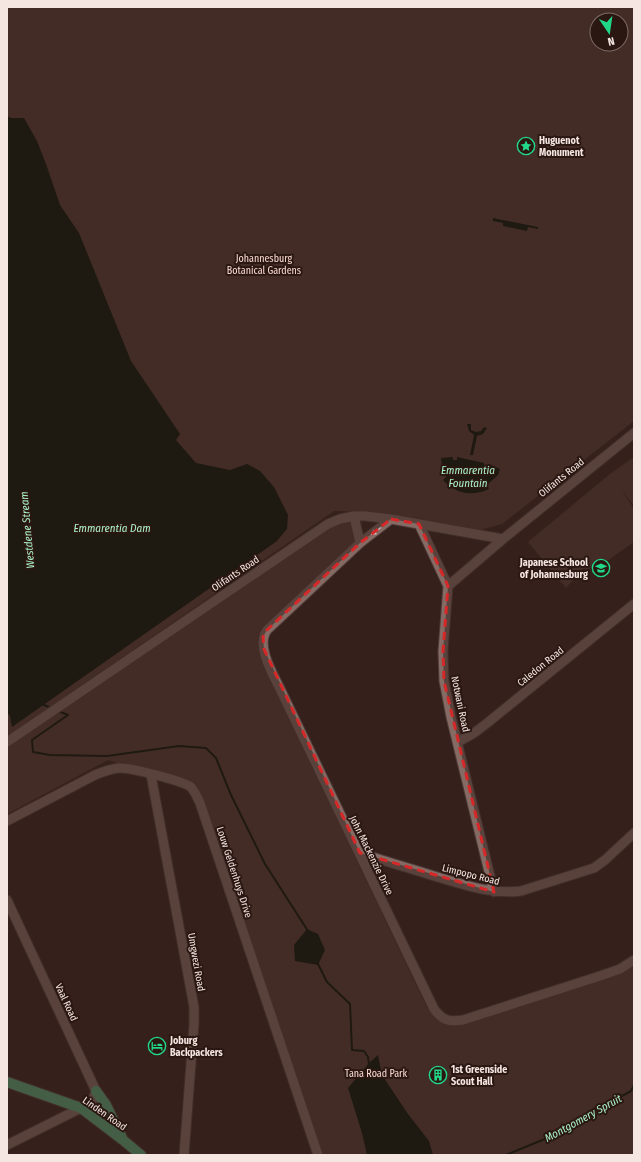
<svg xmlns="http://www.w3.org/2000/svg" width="641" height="1162" font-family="'Fira Sans Condensed',sans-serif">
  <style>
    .green { fill: #543a33; fill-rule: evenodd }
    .water { fill: #001106 }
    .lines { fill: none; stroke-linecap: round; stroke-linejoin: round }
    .stream { stroke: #001106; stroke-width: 2 }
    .minor-casing { stroke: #503e3b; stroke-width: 11 }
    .major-casing { stroke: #503e3b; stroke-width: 12 }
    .minor { stroke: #856b64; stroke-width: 9 }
    .major { stroke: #54a979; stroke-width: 10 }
    .oneway { fill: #cebbb6 }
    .marked { fill: none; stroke: #d62828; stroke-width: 3; stroke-dasharray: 8 5; stroke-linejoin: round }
    .labels { text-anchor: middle; stroke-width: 4; stroke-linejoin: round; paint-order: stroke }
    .poi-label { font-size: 10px; font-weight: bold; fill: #f5e6e2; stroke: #2b1712; text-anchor: start }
    .park-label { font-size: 10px; fill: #fbdcd3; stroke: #2b1712 }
    .street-label { font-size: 10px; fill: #f5e6e2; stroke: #2b1712 }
    .water-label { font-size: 11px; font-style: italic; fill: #aaf2c6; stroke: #2b1712 }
  </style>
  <rect width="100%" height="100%" fill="#36201b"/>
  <path class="green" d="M7 7H634V421L502 524 480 530 418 518 366 512 334 511 7 737ZM597 20H621V44H597Z
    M634 457V506L621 489 634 509V542L607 561 603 558 589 569H583L566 588 528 542 610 474Z
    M350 521 355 544 260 630V658L427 1008 454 1018 617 969 634 958V1155H316L190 780 149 773 108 760 7 814V746L325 529Z"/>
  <path class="water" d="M7 116 11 118H24L37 141 46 164 60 205 79 233 131 361 180 434 176 440 196 463 230 470 247 464 260 471 274 487 288 515 287 529 277 541 12 727 10 716 7 712Z
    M493 218 538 227V229L528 227 527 231 503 226V223L493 221Z
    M467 424H471V430L476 432 481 431 484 427 487 428 483 434 477 436 473 455H470L474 435 469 431Z
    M453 457V460H457V457L484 463V465L488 466 489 464 500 469 498 475 487 485 489 489C472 497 456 494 443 480L446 477 442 468 441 458Z
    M307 929 318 934 325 950 318 965 295 961 294 945Z
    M378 1055 382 1075 408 1114 429 1141 433 1155H367L362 1133 348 1088 369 1063Z"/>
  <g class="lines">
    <path class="stream" d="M42 704 51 708
      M58 711 68 715 32 740 33 752 50 755 107 756 179 746 206 748 216 758 231 795 265 864 308 931
      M317 962 327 982 350 1004 352 1050 364 1051 368 1057 369 1064
      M506 1155 557 1134 576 1121 631 1091 634 1085"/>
    <defs>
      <path id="minor" d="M354 516 360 543 267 630C255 646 274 676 281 691L434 1009C443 1021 449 1022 463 1020L600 976 620 969 634 960
        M419 524 448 586 443 651 444 681 451 717 494 892
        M360 543 391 519
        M448 586 503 539
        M7 742 328 524 340 519 354 516H365L391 519 503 539 634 433
        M458 742 474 733 486 724 634 604
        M151 775 194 1007V1024L184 1155
        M7 821 95 775C102 772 110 769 119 768 129 767 183 781 191 787 195 792 198 798 200 803L318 1155
        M360 853C384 861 409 868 434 876 462 884 491 895 521 891L594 868 605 860 634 833
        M7 900 96 1091 93 1099 85 1106 7 1145"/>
      <path id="major" d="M7 1082 81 1108 123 1140 141 1155
        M96 1091 106 1105 122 1138"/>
    </defs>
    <use href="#minor" class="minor-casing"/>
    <use href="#major" class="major-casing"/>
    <use href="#minor" class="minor"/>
    <use href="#major" class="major"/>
  </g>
  <defs><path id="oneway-solid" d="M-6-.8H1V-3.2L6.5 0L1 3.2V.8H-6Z"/></defs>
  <use class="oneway" href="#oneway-solid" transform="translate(376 531) rotate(143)"/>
  <path d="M0 0H641V1162H0ZM391 519 419 524 448 586 443 651 444 681 494 892 360 853 264 649 263 637 267 630 360 543Z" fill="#36201b" fill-opacity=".55" fill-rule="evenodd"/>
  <path class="marked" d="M391 519 419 524 448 586 443 651 444 681 494 892 360 853 264 649 263 637 267 630 360 543Z"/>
  <defs>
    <symbol id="sight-ring" viewBox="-11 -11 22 22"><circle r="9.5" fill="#2b1712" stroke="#20d887" stroke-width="1.5"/><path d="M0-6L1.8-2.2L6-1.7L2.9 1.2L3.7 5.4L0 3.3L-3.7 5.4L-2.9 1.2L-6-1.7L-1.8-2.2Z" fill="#20d887"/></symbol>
    <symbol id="school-ring" viewBox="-11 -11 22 22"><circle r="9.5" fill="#2b1712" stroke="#20d887" stroke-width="1.5"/><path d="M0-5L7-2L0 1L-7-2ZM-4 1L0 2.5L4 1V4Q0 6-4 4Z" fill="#20d887"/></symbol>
    <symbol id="hotel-ring" viewBox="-11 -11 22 22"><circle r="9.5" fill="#2b1712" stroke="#20d887" stroke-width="1.5"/><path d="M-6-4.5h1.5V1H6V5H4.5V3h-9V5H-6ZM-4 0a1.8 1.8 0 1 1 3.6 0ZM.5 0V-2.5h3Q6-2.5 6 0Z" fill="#20d887"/></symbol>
    <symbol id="building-ring" viewBox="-11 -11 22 22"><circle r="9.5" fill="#2b1712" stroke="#20d887" stroke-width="1.5"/><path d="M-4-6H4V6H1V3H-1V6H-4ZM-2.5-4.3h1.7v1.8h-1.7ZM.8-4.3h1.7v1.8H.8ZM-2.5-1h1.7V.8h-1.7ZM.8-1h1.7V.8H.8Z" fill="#20d887"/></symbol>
  </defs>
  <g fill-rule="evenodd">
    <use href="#sight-ring" x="516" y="136" width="20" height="20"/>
    <use href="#school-ring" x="591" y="558" width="20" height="20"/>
    <use href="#hotel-ring" x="147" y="1036" width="20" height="20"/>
    <use href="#building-ring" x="428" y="1065" width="20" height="20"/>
  </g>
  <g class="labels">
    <g class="poi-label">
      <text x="539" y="144">Huguenot<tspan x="539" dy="12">Monument</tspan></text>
      <text x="588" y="566" text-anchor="end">Japanese School<tspan x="588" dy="12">of Johannesburg</tspan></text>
      <text x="170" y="1044">Joburg<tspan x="170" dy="12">Backpackers</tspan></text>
      <text x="451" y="1073">1st Greenside<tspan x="451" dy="12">Scout Hall</tspan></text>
    </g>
    <g class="park-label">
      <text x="264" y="262">Johannesburg<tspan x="264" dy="12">Botanical Gardens</tspan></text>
      <text x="376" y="1077">Tana Road Park</text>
    </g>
    <g class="street-label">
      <text transform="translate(561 477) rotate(-39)" y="4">Olifants Road</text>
      <text transform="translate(235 573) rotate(-34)" y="4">Olifants Road</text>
      <text transform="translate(540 666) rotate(-39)" y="4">Caledon Road</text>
      <text transform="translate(461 704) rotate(78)" y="4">Notwani Road</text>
      <text transform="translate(372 855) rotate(64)" y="4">John Mackenzie Drive</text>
      <text transform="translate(235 872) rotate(72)" y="4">Louw Geldenhuys Drive</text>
      <text transform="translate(471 874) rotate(14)" y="4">Limpopo Road</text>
      <text transform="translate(197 962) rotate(80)" y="4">Umgwezi Road</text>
      <text transform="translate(67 1002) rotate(65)" y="4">Vaal Road</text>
      <text transform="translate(105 1113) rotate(35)" y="4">Linden Road</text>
    </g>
    <g class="water-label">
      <text x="468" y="474">Emmarentia<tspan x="468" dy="13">Fountain</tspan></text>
      <text x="112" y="532">Emmarentia Dam</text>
      <text transform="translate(27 530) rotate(-95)" y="4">Westdene Stream</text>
      <text transform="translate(583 1118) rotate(-29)" y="4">Montgomery Spruit</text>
    </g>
  </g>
  <rect width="641" height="1162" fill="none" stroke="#f5e6e2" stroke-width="16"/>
  <g transform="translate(609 32) rotate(167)"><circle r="19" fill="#2b1712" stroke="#7c6a65"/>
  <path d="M0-3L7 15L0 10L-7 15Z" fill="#20d887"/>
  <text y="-6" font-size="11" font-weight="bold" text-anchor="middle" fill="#f5e6e2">N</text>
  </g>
</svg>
